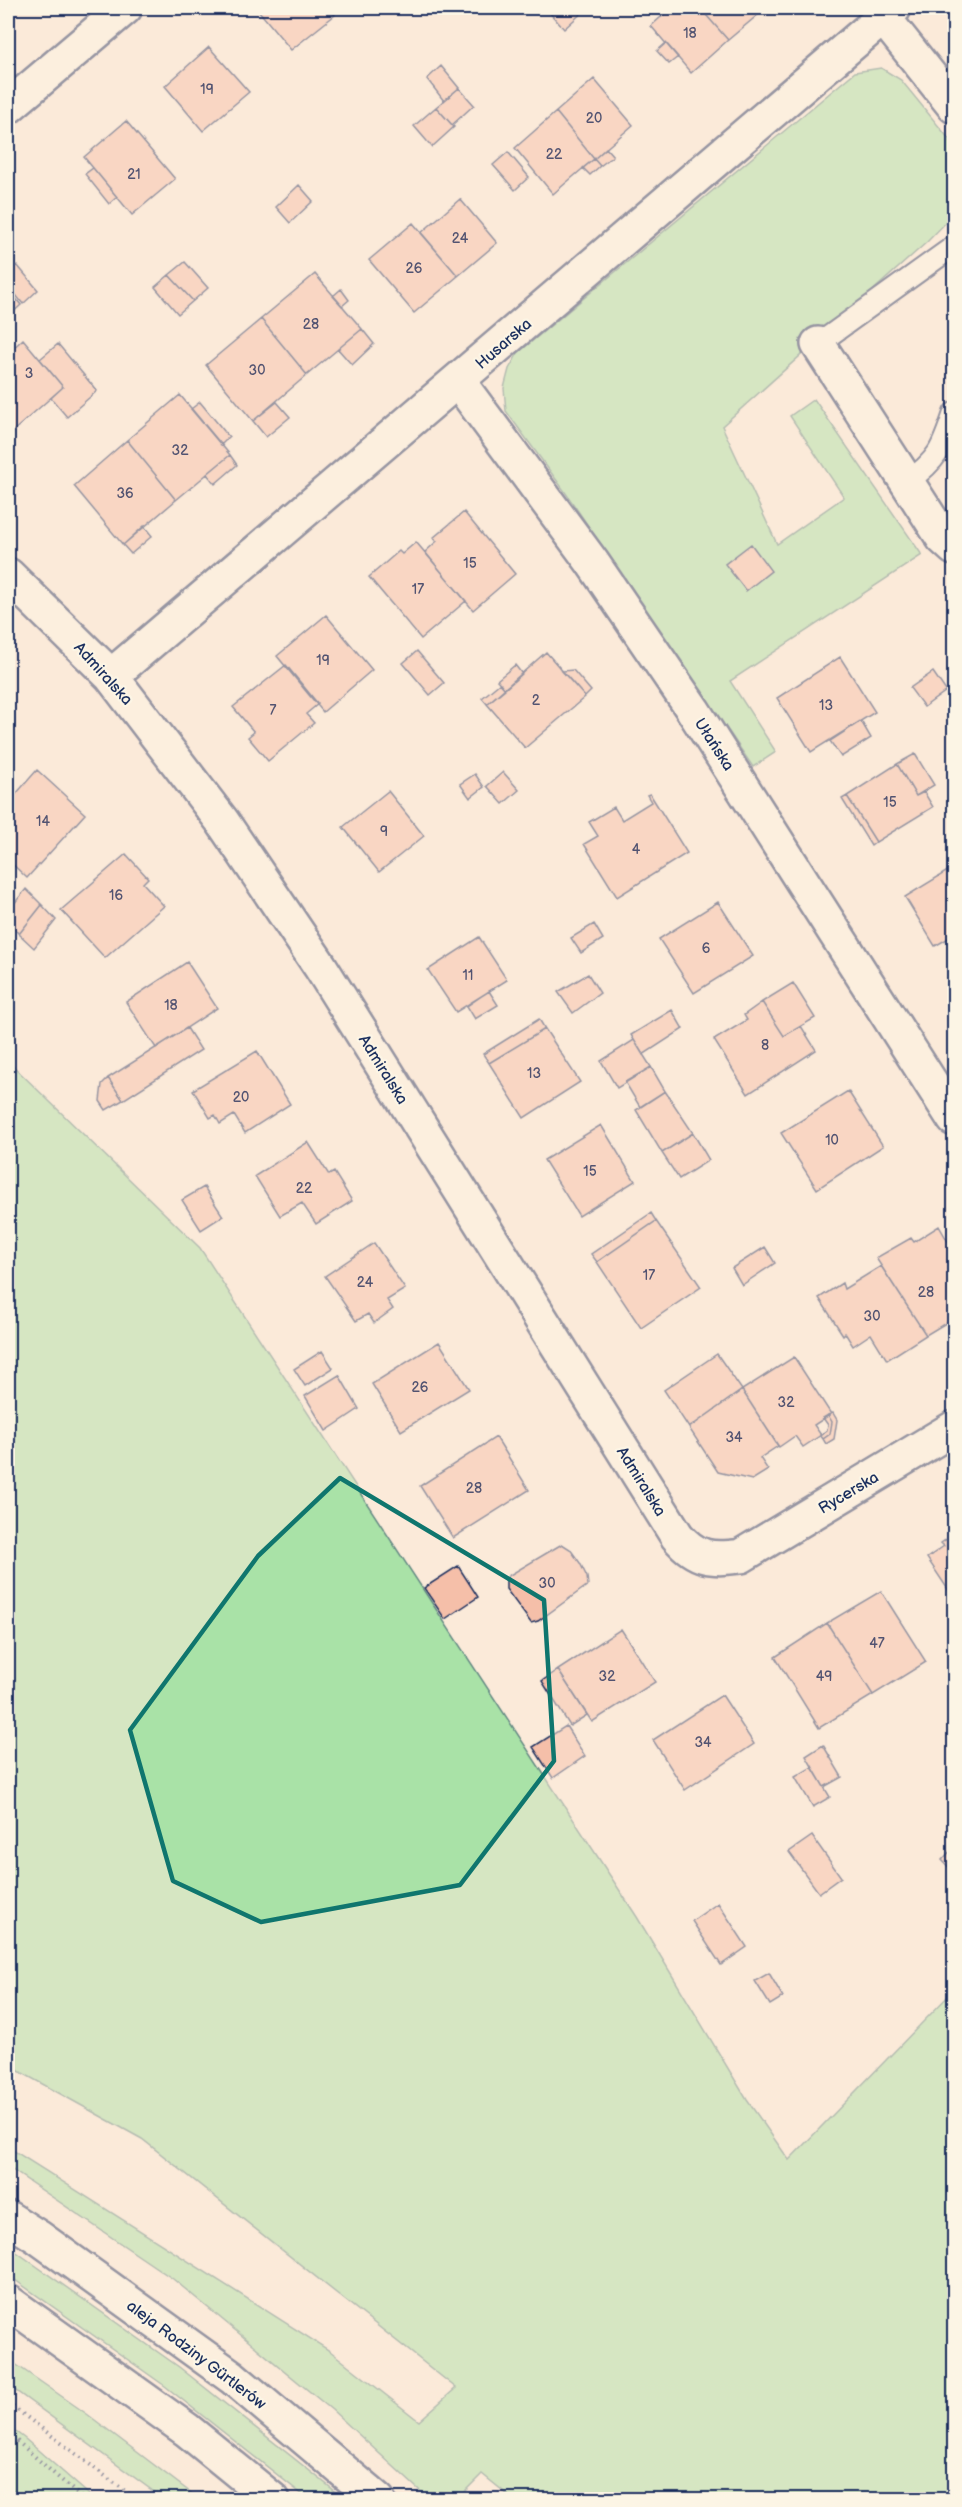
<svg xmlns="http://www.w3.org/2000/svg" width="962" height="2507" font-family="'Balsamiq Sans',sans-serif">
  <style>
    .green { fill: #a9e2a7; stroke: #628882; stroke-width: 1.5 }
    .building { fill: #f5bfa9; stroke: #1b2f5e; stroke-width: 1.5 }
    .lines { fill: none; stroke-linecap: round; stroke-linejoin: round }
    .service-casing { stroke: #1b2f5e; stroke-width: 24 }
    .minor-casing { stroke: #1b2f5e; stroke-width: 38 }
    .secondary-casing { stroke: #1b2f5e; stroke-width: 38 }
    .path { stroke: #1b2f5e; stroke-width: 4; stroke-dasharray: 1.5 4.5; stroke-linecap: butt }
    .service { stroke: #fcf5e5; stroke-width: 20 }
    .minor { stroke: #fcf5e5; stroke-width: 33 }
    .secondary { stroke: #fcf5e5; stroke-width: 33 }
    .marked { fill: none; stroke: #0f766e; stroke-width: 4.5; stroke-linejoin: round }
    .labels { text-anchor: middle; stroke-width: 4.5; stroke-linejoin: round; paint-order: stroke }
    .number-label { font-size: 14px; fill: #525371 }
    .street-label { font-size: 16px; fill: #1b2f5e; stroke: #fcf5e5 }
  </style>
  <rect width="100%" height="100%" fill="#fbead9"/>
  <filter id="ink" filterUnits="userSpaceOnUse"><feTurbulence type="fractalNoise" baseFrequency=".0167" numOctaves="2"/><feDisplacementMap in="SourceGraphic" scale="12" xChannelSelector="R" yChannelSelector="G"/><feConvolveMatrix kernelMatrix="1 2 1 2 8 2 1 2 1" color-interpolation-filters="sRGB"/></filter>
  <g filter="url(#ink)">
    <path class="green" d="M881 68 901 80 954 145V214L927 242 722 426 777 544 844 497 790 416 814 399 922 555 730 681 776 752 753 767 563 489 506 411 504 388 509 369 518 353 855 72Z
      M8 1061 200 1248 637 1917 747 2100 789 2160 954 1990V2499H513L482 2474 457 2499H429L332 2410 173 2279 8 2167V2147L330 2351 419 2421 456 2388 142 2139 8 2065Z
      M8 2246 179 2367 345 2499H308L165 2386 8 2275Z
      M8 2359 87 2414 199 2499H164L8 2385Z
      M8 2426 24 2438 94 2499H8Z"/>
    <path class="building" d="M261 8H329L335 15 291 50 258 10Z
      M554 8H583L585 10 564 29 549 12Z
      M671 8H700L728 40 691 73 651 26Z
      M700 8H766L728 40Z
      M666 43 678 57 669 64 657 51Z
      M209 47 249 92 203 131 165 86Z
      M441 66 459 88 444 101 427 79Z
      M594 79 633 125 594 159 556 112Z
      M459 88 474 105 452 125 436 107Z
      M436 107 454 127 432 147 414 126Z
      M556 112 594 159 553 194 515 148Z
      M126 121 175 179 132 215 84 157Z
      M606 148 613 156 600 166 594 159Z
      M508 152 529 177 515 190 493 165Z
      M594 159 600 166 590 175 583 168Z
      M93 168 117 197 109 204 85 174Z
      M299 185 313 201 290 223 276 207Z
      M460 199 497 243 458 276 421 233Z
      M413 223 458 276 414 313 369 260Z
      M185 262 208 288 193 301 169 275Z
      M17 265 38 290 23 304 8 285V273Z
      M315 274 362 329 307 375 261 319Z
      M169 275 193 301 178 314 155 287Z
      M8 289 21 305 8 317Z
      M341 289 349 300 342 306 333 296Z
      M261 319 307 375 253 421 206 365Z
      M362 329 374 344 352 365 338 349Z
      M23 339 63 387 12 432 8 427V353Z
      M58 344 97 391 67 417 51 398 63 387 40 359Z
      M180 395 230 455 176 500 127 440Z
      M200 402 229 437 221 445 191 409Z
      M277 402 290 417 266 437 253 421Z
      M127 440 176 500 123 545 74 486Z
      M230 455 237 465 215 484 207 474Z
      M464 512 515 574 473 610 425 552 437 541 433 538Z
      M144 526 152 536 131 554 123 545Z
      M416 542 466 601 421 639 369 577 399 551 402 554Z
      M751 544 771 571 746 591 725 564Z
      M326 615 372 670 323 712 277 656Z
      M417 651 444 683 430 695 403 663Z
      M546 652 585 697 525 748 487 704Z
      M840 657 875 712 811 752 777 698Z
      M286 665 318 704 306 714 314 723 268 761 248 737 254 732 233 707Z
      M515 665 522 674 505 689 497 680Z
      M573 670 591 691 585 697 562 671Z
      M933 672 946 691 924 707 910 688Z
      M500 683 505 689 487 704 482 698Z
      M861 721 871 738 841 757 830 741Z
      M915 754 934 785 916 796 897 764Z
      M897 764 916 796 924 792 933 807 876 842 847 796Z
      M37 770 85 814 27 878 8 860V803Z
      M503 772 519 790 503 804 487 786Z
      M475 774 484 787 470 798 460 784Z
      M388 791 424 836 379 872 343 827Z
      M650 794 687 853 617 897 584 844 598 836 589 822 614 807 622 820 651 802 647 795Z
      M847 796 876 842 871 846 842 799Z
      M126 854 148 878 143 883 164 906 105 958 61 910Z
      M954 867V935L935 946 905 897Z
      M26 889 42 905 19 934 8 922V911Z
      M718 902 753 956 694 993 659 939Z
      M42 905 56 920 34 948 19 934Z
      M594 924 603 939 581 953 571 938Z
      M479 937 507 980 456 1012 428 970Z
      M187 962 217 1008 156 1048 126 1002Z
      M588 974 600 993 573 1013 558 992Z
      M793 983 815 1018 784 1036 762 1002Z
      M489 991 498 1005 475 1019 467 1006Z
      M762 1002 784 1036 801 1026 816 1050 748 1094 714 1040 747 1020 744 1015Z
      M672 1010 683 1029 643 1055 631 1035Z
      M539 1019 545 1029 489 1063 483 1054Z
      M187 1028 201 1050 123 1100 108 1078Z
      M545 1029 580 1082 524 1118 489 1063Z
      M634 1040 651 1067 617 1088 601 1061Z
      M257 1051 290 1104 245 1133 234 1115 220 1124 215 1115 210 1118 193 1090Z
      M651 1067 665 1091 640 1107 625 1082Z
      M108 1078 123 1100 106 1110 100 1101 102 1084Z
      M665 1091 693 1133 662 1153 636 1110Z
      M848 1091 883 1146 817 1189 781 1133Z
      M601 1125 635 1181 579 1216 544 1160Z
      M693 1133 709 1160 679 1179 662 1153Z
      M308 1142 329 1175 334 1172 352 1201 316 1224 302 1203 280 1216 255 1176Z
      M204 1187 223 1216 201 1230 182 1200Z
      M651 1213 656 1221 597 1262 591 1254Z
      M656 1221 701 1287 641 1328 597 1262Z
      M939 1226 954 1252V1318L926 1335 876 1258 911 1238 914 1242Z
      M374 1243 405 1289 387 1300 393 1309 374 1323 368 1314 356 1321 325 1276Z
      M765 1247 775 1263 742 1285 732 1268Z
      M881 1266 926 1335 887 1360 871 1334 853 1346 845 1333 843 1335 819 1298 842 1283 844 1289Z
      M439 1342 469 1389 401 1431 372 1384Z
      M322 1351 333 1368 305 1386 294 1369Z
      M717 1354 742 1390 689 1428 664 1390Z
      M794 1357 831 1414 814 1425 821 1435 803 1447 795 1436 779 1447 742 1390Z
      M339 1375 359 1409 326 1431 305 1396Z
      M742 1390 778 1446 760 1458 768 1470 752 1480 718 1472 689 1428Z
      M833 1413 837 1420 834 1439 826 1444 823 1439 830 1434 832 1422 828 1415Z
      M828 1415 832 1422 830 1434 823 1439 820 1435 827 1430 828 1425 823 1418Z
      M496 1437 529 1490 453 1538 420 1486Z
      M954 1534V1590L949 1591 927 1558 944 1546 941 1543Z
      M562 1544 570 1549 580 1563 587 1577 588 1585 538 1621 531 1623 506 1589V1580L508 1576Z
      M458 1566 478 1597 445 1619 424 1588Z
      M881 1591 926 1662 873 1695 827 1623Z
      M827 1623 873 1695 819 1728 775 1657Z
      M621 1629 655 1682 592 1722 558 1670Z
      M558 1670 587 1715 570 1726 542 1681Z
      M722 1695 754 1744 685 1790 653 1740Z
      M566 1726 585 1756 553 1778 533 1747Z
      M823 1745 842 1777 824 1787 806 1756Z
      M812 1767 830 1797 813 1807 795 1777Z
      M812 1836 841 1877 819 1893 789 1852Z
      M954 1847V1873L942 1860Z
      M718 1903 747 1947 721 1965 692 1921Z
      M769 1973 783 1997 770 2005 755 1981Z"/>
    <g class="lines">
      <defs>
        <path id="service" d="M818 344 954 246
          M907 482C938 460 942 449 954 413"/>
        <path id="minor" d="M883 17 954 106
          M8 107 125 8
          M818 344 943 538 954 548
          M458 381 592 562 693 710 954 1119
          M8 575 111 676 222 821 320 966 677 1536C696 1559 712 1560 741 1556L954 1428
          M111 676 894 8"/>
        <path id="secondary" d="M8 2218 38 2237 232 2377 378 2500
          M8 2302 187 2430 273 2500"/>
      </defs>
      <use href="#service" class="service-casing"/>
      <use href="#minor" class="minor-casing"/>
      <use href="#secondary" class="secondary-casing"/>
      <path class="path" d="M8 2403 137 2500
        M8 2433 84 2500"/>
      <use href="#service" class="service"/>
      <use href="#minor" class="minor"/>
      <use href="#secondary" class="secondary"/>
    </g>
  </g>
  <path d="M0 0H962V2507H0ZM340 1478 544 1600 554 1761 460 1885 261 1922 173 1881 130 1730 258 1556Z" fill="#fbead9" fill-opacity=".55" fill-rule="evenodd"/>
  <path class="marked" d="M340 1478 544 1600 554 1761 460 1885 261 1922 173 1881 130 1730 258 1556Z"/>
  <g class="labels">
    <g class="number-label">
      <text x="690" y="38">18</text>
      <text x="207" y="94">19</text>
      <text x="594" y="123">20</text>
      <text x="554" y="159">22</text>
      <text x="134" y="179">21</text>
      <text x="460" y="243">24</text>
      <text x="414" y="273">26</text>
      <text x="311" y="329">28</text>
      <text x="257" y="375">30</text>
      <text x="29" y="378">3</text>
      <text x="180" y="455">32</text>
      <text x="125" y="498">36</text>
      <text x="470" y="568">15</text>
      <text x="418" y="594">17</text>
      <text x="323" y="665">19</text>
      <text x="536" y="705">2</text>
      <text x="826" y="710">13</text>
      <text x="273" y="715">7</text>
      <text x="890" y="807">15</text>
      <text x="43" y="826">14</text>
      <text x="384" y="836">9</text>
      <text x="636" y="854">4</text>
      <text x="116" y="900">16</text>
      <text x="706" y="953">6</text>
      <text x="468" y="980">11</text>
      <text x="171" y="1010">18</text>
      <text x="765" y="1050">8</text>
      <text x="534" y="1078">13</text>
      <text x="241" y="1102">20</text>
      <text x="832" y="1145">10</text>
      <text x="590" y="1176">15</text>
      <text x="304" y="1193">22</text>
      <text x="649" y="1280">17</text>
      <text x="365" y="1287">24</text>
      <text x="926" y="1297">28</text>
      <text x="872" y="1321">30</text>
      <text x="420" y="1392">26</text>
      <text x="786" y="1407">32</text>
      <text x="734" y="1442">34</text>
      <text x="474" y="1493">28</text>
      <text x="547" y="1588">30</text>
      <text x="877" y="1648">47</text>
      <text x="607" y="1681">32</text>
      <text x="824" y="1681">49</text>
      <text x="703" y="1747">34</text>
    </g>
    <g class="street-label">
      <text transform="translate(503 343) rotate(-41)" y="6">Husarska</text>
      <text transform="translate(104 673) rotate(48)" y="6">Admiralska</text>
      <text transform="translate(715 744) rotate(57)" y="6">Ułańska</text>
      <text transform="translate(384 1069) rotate(58)" y="6">Admiralska</text>
      <text transform="translate(642 1481) rotate(58)" y="6">Admiralska</text>
      <text transform="translate(848 1492) rotate(-31)" y="6">Rycerska</text>
      <text transform="translate(197 2354) rotate(37)" y="6">aleja Rodziny Gürtlerów</text>
    </g>
  </g>
  <rect width="962" height="2507" fill="none" stroke="#fcf5e5" stroke-width="30"/>
  <rect x="15" y="15" width="932" height="2477" fill="none" stroke="#1b2f5e" stroke-width="2" filter="url(#ink)"/>
</svg>
